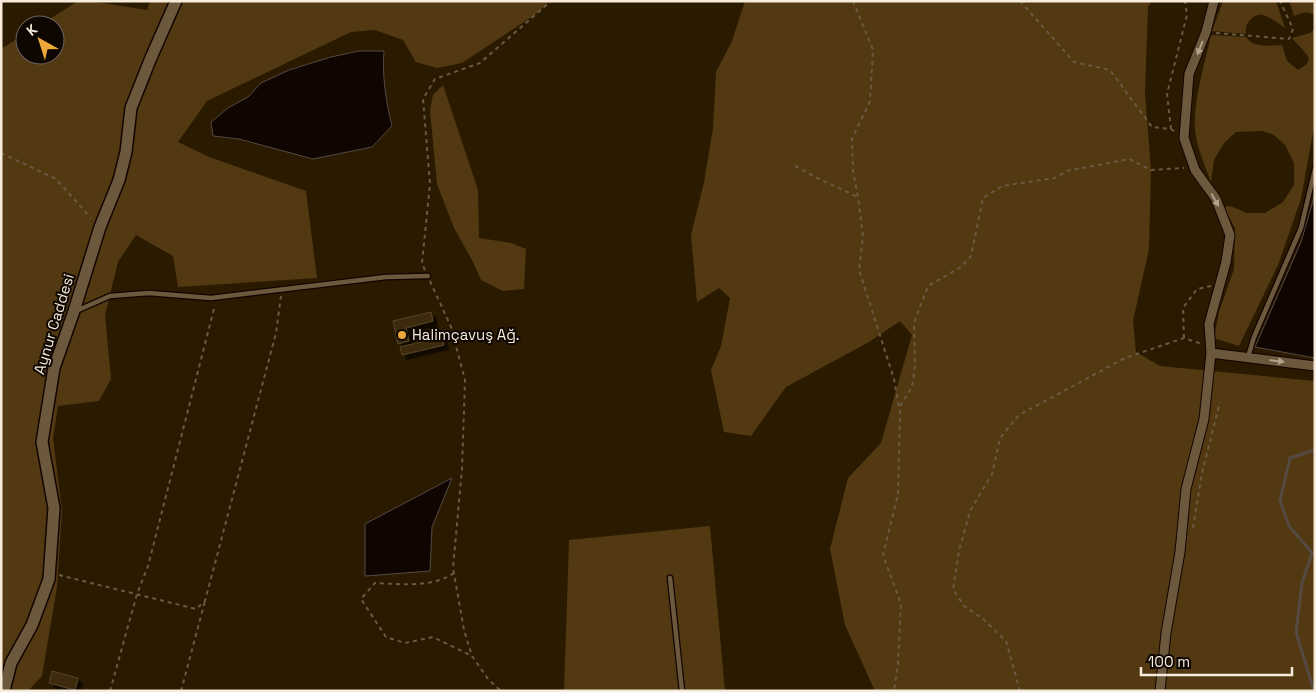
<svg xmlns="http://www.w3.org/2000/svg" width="1316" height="692" font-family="'Space Grotesk',sans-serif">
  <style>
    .green { fill: #523911 }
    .water { fill: #100500; stroke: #554a42 }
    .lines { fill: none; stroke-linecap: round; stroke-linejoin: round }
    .stream { stroke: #554a42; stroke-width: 3 }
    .building { fill: #3d2c10; stroke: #564328; filter: url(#shadow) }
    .service-casing { stroke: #120400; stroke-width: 7 }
    .minor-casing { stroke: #120400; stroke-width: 11 }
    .tertiary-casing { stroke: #120400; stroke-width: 14 }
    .path { stroke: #685a43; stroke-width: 2; stroke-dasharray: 4 4; stroke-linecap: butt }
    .service { stroke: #6c593d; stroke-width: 4.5 }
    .minor { stroke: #6c593d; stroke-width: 9 }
    .tertiary { stroke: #6c593d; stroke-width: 11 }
    .oneway { fill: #b2a28c }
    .poi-dot { fill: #eca93a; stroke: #0d0601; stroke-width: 2 }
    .labels { text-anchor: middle; stroke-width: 4; stroke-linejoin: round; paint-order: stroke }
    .street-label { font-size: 15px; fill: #f7ebdc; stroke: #0d0601 }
    .poi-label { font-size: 15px; fill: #f7ebdc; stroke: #0d0601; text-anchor: start }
  </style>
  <defs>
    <filter id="shadow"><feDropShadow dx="4.5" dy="4.5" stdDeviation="0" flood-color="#0009"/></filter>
  </defs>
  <rect width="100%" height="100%" fill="#2a1a00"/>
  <path class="green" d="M78 1H90L147 10 150 1H550L536 14 462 63 437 68 416 62 403 40 375 30 351 32 207 101 178 142 209 157 306 191 317 278 178 287 173 256 136 235 118 262 105 315 111 379 99 401 58 406 53 438 62 511 57 587 42 676 28 691H1V49L25 34V55H55V25H40Z
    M745 1H1152L1148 7 1145 93 1151 170 1149 249 1133 321 1136 352 1160 366 1315 381V691H875L845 625 830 549 848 478 881 443 912 335 900 321 869 342 786 387 751 436 724 432 711 370 721 346 730 298 719 288 697 302 691 235 704 182 713 128 716 72 732 41Z
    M1223 1H1276L1285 28C1279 24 1270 17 1263 15 1252 13 1244 25 1246 34L1212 31Z
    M1289 1H1315V16C1309 10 1301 13 1294 16Z
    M1315 29V121L1301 199 1278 265 1239 346 1214 338 1219 312 1234 269 1235 228 1223 207 1230 206 1247 213H1265L1283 202 1294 185V163L1285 145 1274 135 1262 131 1236 132 1224 143 1214 160 1211 182C1205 165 1197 149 1195 130 1193 102 1205 63 1211 35L1246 37C1255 49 1269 45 1282 45L1287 61 1298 70 1307 64 1309 58C1304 50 1298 45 1292 38L1310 33Z
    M443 85 478 190 479 238 511 243 526 249 524 289 503 291 481 280 473 262 454 228 437 184 430 110 433 95Z
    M710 526 725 691H564L569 540Z"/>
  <path class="water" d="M359 51H384C382 77 386 101 392 126L372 147 313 159 239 139 213 136 211 122 228 108 248 97 261 83 289 70 331 57Z
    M1315 194V358L1255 347 1301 242Z
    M452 478 432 527 430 571 365 576V524Z"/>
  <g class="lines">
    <path class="stream" d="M1314 691 1296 632 1302 583 1312 553 1289 526 1280 500 1290 458 1315 450"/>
  </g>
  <path class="building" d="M431 312 433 321 406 328 409 341 398 344 393 321Z
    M442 337 444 345 402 355 400 347Z
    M52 671 78 678 75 690 49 683Z"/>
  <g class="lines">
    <defs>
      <path id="service" d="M76 311 110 296 149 293 211 298 386 277 428 276
        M1248 357 1254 337 1301 228 1315 169
        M670 578 682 691"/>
      <path id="minor" d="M1211 353 1315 366
        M1160 691 1166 633 1180 552 1186 489 1204 419 1211 353 1209 324 1226 262 1230 235 1216 199 1195 170 1184 138 1189 74 1206 32 1214 1"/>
      <path id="tertiary" d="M4 691 11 663 32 625 49 579 54 508 42 442 54 368 74 311 100 227 119 180 126 152 131 108 150 60 176 1"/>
    </defs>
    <use href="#service" class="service-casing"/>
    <use href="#minor" class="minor-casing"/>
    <use href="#tertiary" class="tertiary-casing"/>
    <path class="path" d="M853 1 873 50 870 101 852 139 853 171 858 197 863 236 859 270 894 379 900 413 898 494 883 555 901 604 898 663 894 691
      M1020 1 1074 62 1110 70 1152 127 1171 129 1175 132
      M1216 33 1289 39 1293 29 1280 1
      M1171 129 1167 94 1187 15 1185 1
      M1 153 56 179 91 218
      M795 166 817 178 858 197
      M425 270 422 263 430 184 423 99 435 79 480 63 551 1
      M430 281 451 327 465 380 462 469 453 568 464 630 472 656 488 679 501 691
      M1184 338 1183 308 1197 289 1211 286
      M900 406 912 387 915 366 914 323 928 286 961 267 971 256 983 198 1002 186 1055 178 1067 171 1129 159 1151 170 1184 168
      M1193 528 1202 473 1220 402
      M454 573C433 588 400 584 375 583L361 599 386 637 405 643 433 637 472 656
      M59 575 196 609 205 601 276 333 281 296
      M110 691 137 594 148 566 215 305
      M181 691 205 601
      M1020 691 1006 641 982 618 964 606 953 589 959 551 970 511 992 474 1000 438 1019 415 1125 358 1184 338 1202 344"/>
    <use href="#service" class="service"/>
    <use href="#minor" class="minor"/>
    <use href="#tertiary" class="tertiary"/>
  </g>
  <defs><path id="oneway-solid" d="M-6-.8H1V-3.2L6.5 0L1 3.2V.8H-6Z" transform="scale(1.25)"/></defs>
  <g class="oneway">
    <use href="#oneway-solid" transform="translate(1200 48) rotate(111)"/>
    <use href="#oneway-solid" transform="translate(1215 200) rotate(61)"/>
    <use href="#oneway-solid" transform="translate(1277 361) rotate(7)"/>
  </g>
  <circle class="poi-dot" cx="402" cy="335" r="5"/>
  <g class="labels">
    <g class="street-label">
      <text transform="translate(54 324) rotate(-73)" y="5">Aynur Caddesi</text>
    </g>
    <g class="poi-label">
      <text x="412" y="340">Halimçavuş Ağ.</text>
    </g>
  </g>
  <rect width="1316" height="692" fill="none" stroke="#f7ebdc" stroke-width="5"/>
  <g transform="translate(40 40) rotate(321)"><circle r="24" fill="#0d0601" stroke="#6b6259"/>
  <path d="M0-4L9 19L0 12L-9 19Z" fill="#eca93a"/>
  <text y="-8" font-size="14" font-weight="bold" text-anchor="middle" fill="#f7ebdc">K</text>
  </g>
  <path d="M1141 667v8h151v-8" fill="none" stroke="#f7ebdc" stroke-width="2.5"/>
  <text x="1148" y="667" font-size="15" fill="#f7ebdc" stroke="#0d0601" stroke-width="4" paint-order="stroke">100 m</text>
</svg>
